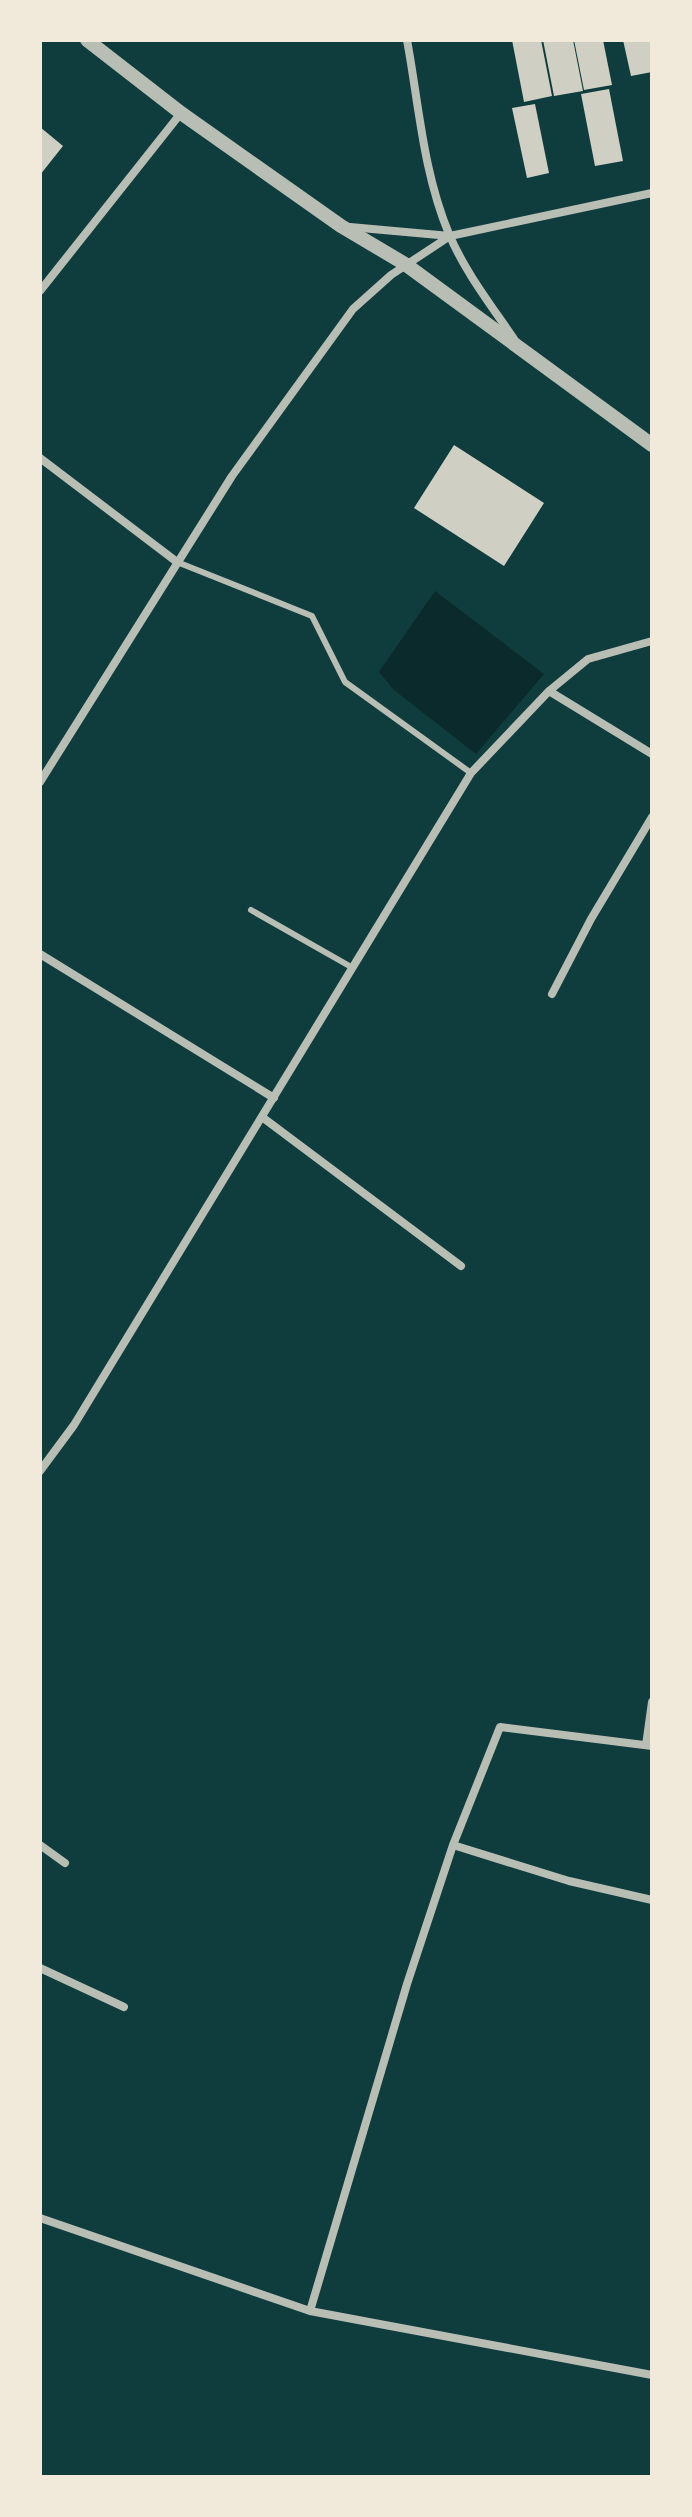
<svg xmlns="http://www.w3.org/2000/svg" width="692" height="2517" font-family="'Nunito Sans',sans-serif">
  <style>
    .water { fill: #0a2a2b }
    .building { fill: #cfcfc3 }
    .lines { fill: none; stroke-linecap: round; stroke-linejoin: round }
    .service { stroke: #b8beb3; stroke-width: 6 }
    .minor { stroke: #b8beb3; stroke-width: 8 }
    .tertiary { stroke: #b8beb3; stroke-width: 14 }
  </style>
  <rect width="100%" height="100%" fill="#0f3d3e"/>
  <path class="water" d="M435 591 544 674 476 754 394 690 379 672Z"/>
  <path class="building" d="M512 40H541L552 96 524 102Z
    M543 40H573L583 91 554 96Z
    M574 40H603L612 85 584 90Z
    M623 40H652V72L631 76Z
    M609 89 623 161 595 166 581 94Z
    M535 104 549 173 527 178 512 108Z
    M40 127 63 146 40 175Z
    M454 445 544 503 504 566 414 508Z"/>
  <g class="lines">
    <path class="service" d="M177 562 312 616 345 682 471 773
      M251 910 353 968"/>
    <path class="minor" d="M407 40C419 105 423 172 449 234 465 272 491 305 514 339
      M350 227 450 236 652 193
      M40 291 181 113
      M40 458 177 562
      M549 691 652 754
      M40 782 232 476 353 309 391 275 450 236
      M40 954 274 1098
      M552 994 591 919 652 817
      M262 1117 461 1266
      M40 1471 74 1425 471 773 549 691 588 659 652 641
      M646 1745 652 1702
      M40 1845 65 1863
      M453 1845 569 1881 652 1900
      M40 1968 124 2007
      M40 2218 310 2311 652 2375
      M310 2311 407 1984 453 1845 500 1727 652 1746"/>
    <path class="tertiary" d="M87 40 181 113 341 226 405 264 652 445"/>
  </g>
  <rect width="692" height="2517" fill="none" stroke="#f1e9da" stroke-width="84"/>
</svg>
